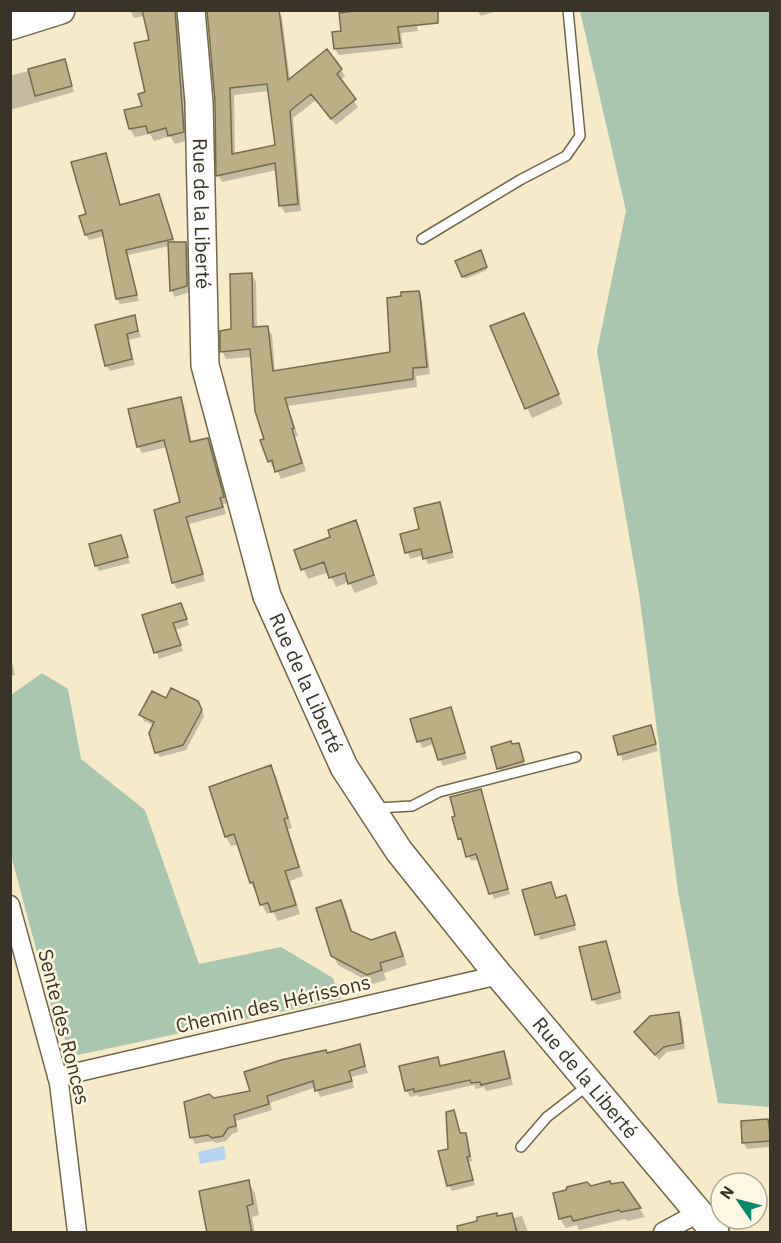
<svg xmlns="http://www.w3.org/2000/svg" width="781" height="1243" font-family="'IBM Plex Sans',sans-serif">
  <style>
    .green { fill: #a9c7af }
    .water { fill: #b4d3f4 }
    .shadow { fill: #0003; fill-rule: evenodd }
    .building { fill: #bcaf86; stroke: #756b4c; stroke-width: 1.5; fill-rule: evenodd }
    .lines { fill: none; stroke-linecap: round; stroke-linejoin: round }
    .lane-casing { stroke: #716748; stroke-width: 12 }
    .street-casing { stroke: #716748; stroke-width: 21 }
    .secondary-casing { stroke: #716748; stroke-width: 30 }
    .lane { stroke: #fff; stroke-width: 9 }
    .street { stroke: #fff; stroke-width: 18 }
    .secondary { stroke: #fff; stroke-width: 27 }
    .labels { text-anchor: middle; stroke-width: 5; stroke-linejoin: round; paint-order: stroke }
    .street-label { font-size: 20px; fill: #393427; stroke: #fef8e3 }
  </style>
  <rect width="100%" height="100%" fill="#f6eac8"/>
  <path class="green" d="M580 11H770V1107L718 1103 678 891 639 593 597 351 626 211Z
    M42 673 68 689 81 759 145 810 199 964 281 947 333 978 341 999 78 1055 58 1031 11 855V695Z"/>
  <path class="water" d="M224 1146 226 1159 200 1164 198 1152Z"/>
  <path class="shadow" d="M130 10H182L179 21 188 140 175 144 170 136 154 141 150 134 135 137 130 129 144 107 151 41 145 16 134 18Z
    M278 10 282 17 290 80 341 70 345 76 340 81 358 107 336 125 316 100 293 118 301 211 285 213 281 206 277 170 222 182 218 175 216 101ZM269 91 277 146 235 155 234 95Z
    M415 10 418 31 401 33 403 48 339 55 335 49 342 32Z
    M477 10H500L481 16Z
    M64 61 74 92 10 110V76Z
    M105 154 121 206 158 195 175 243H186L189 249 190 292 175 297 172 291 169 246 128 255 139 301 120 304 117 299 105 236 89 240 86 235 88 215Z
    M481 255 487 270 465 279 463 276Z
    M252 275 256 282 257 329 267 328 272 335 275 372 391 353 418 293 422 300 430 374 416 376 417 387 288 406 298 436 295 437 306 471 281 479 276 468 274 469 269 461 252 357 226 359 222 351 233 331Z
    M134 317 141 337 129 340 135 365 110 371 106 365Z
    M528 324 563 404 532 418 492 327Z
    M180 399 184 405 192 443 208 440 212 447 227 503 223 504 226 514 189 524 205 581 177 589 173 582 182 503 167 447 142 453 138 446Z
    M439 503 443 509 454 558 428 564 424 555 410 559 402 535 421 530Z
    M355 522 360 532 378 584 355 593 349 582 336 587 329 572 308 579 296 551 332 538Z
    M121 537 130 563 99 571 96 565Z
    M184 611 189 625 176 630 183 651 159 659 144 616Z
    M10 654 15 675 10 676Z
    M167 700 201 708 204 716 186 750 160 757 156 752 154 725 144 721 141 715Z
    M451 709 467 759 443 766 433 744 422 748 412 720Z
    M650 727 658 751 623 761 615 737Z
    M518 744 526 768 502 775 492 748Z
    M270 767 276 776 292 828 288 829 303 876 290 881 300 914 278 921 273 912 267 914 262 905 251 883 239 844 231 846 226 837Z
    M480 791 510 894 494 899 480 859 471 861 460 838Z
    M551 883 557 899 568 902 576 930 540 940 524 891Z
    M341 902 346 911 353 934 370 942 394 934 400 943 407 965 384 973 386 980 373 984 338 965 333 955Z
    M605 943 608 949 622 999 597 1005 593 999Z
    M679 1014 682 1020 685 1049 667 1052 659 1060 636 1032Z
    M359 1046 368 1073 351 1077 354 1088 320 1097 316 1087 270 1103 272 1110 236 1121 238 1132 232 1134 226 1141 216 1143 212 1141 195 1144 192 1138 214 1100 252 1092 327 1054Z
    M503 1053 507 1059 513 1085 486 1091 484 1087 476 1089 474 1085 419 1097 418 1095 410 1097 406 1090 437 1059 441 1067Z
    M453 1112 461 1134 465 1135 468 1140 472 1161 469 1162 475 1185 452 1191 449 1185Z
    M767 1121 770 1126V1147L747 1149 743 1142Z
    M248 1182 255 1193 259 1215 252 1217 255 1232H209Z
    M622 1183 645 1217 628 1221 625 1219 579 1230 577 1225 566 1228 560 1219 590 1188Z
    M511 1214 513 1218 522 1216 528 1232H481L498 1217Z"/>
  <path class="building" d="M142 10H175L184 132 168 136 166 128 148 133 146 126 129 129 124 110 142 106 138 94 145 92 134 43 149 40Z
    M207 10H279L288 80 327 49 342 69 337 74 356 99 331 119 311 94 290 111 298 204 279 206 275 163 216 176 215 101ZM267 84 275 145 232 154 230 88Z
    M362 10H438V23L398 27 400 43 334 49 332 32 341 31 339 13Z
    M65 59 72 86 35 96 28 69Z
    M106 153 120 205 159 194 173 239 126 250 137 295 116 299 102 230 85 235 79 216 86 214 71 162Z
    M168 242H186L187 286 170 291Z
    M481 250 487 267 462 277 455 261Z
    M252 273 253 327 268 326 273 371 390 352 387 298 401 296V292L419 291 420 295 427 367 413 368V379L285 398 294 428 292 429 302 463 275 472 272 460 268 462 260 440 264 439 255 411 250 349 220 352V331L231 329 230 274Z
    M524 313 559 394 525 409 490 326Z
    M135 315 138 331 127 334 132 359 105 366 95 325Z
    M181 397 190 442 208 438 224 497 220 498 223 507 186 517 203 574 172 583 154 510 180 502 164 440 137 447 128 409Z
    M440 502 452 552 423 559 421 549 405 553 400 534 419 529 414 508Z
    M356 520 374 575 348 584 345 573 329 578 324 562 301 570 294 550 330 537 328 530Z
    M121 535 128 557 95 566 89 544Z
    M181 603 187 619 173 623 181 645 154 653 142 615Z
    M171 688 198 701 202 710 183 745 155 753 149 733 154 722 139 715 152 691 166 698Z
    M451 707 465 753 438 760 431 738 417 742 410 719Z
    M651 725 656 744 618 755 613 736Z
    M511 741 512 744 519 743 524 761 497 769 491 747Z
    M271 765 288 818 284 819 299 867 285 871 296 905 271 912 268 903 260 905 253 882 250 883 234 834 225 837 209 787Z
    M481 789 508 889 489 894 476 854 466 857 461 838 458 839 452 817 455 816 450 797Z
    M551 882 556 898 566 895 575 925 535 935 522 890Z
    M341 900 351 931 371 940 395 932 403 956 380 963 382 970 367 975 331 956 316 908Z
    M606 941 620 992 592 1000 579 947Z
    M679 1012 683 1043 664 1047 655 1055 634 1032 650 1016Z
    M360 1044 365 1066 349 1071 352 1081 315 1091 313 1081 267 1096 269 1104 234 1115 236 1126 228 1128 223 1136 212 1138 208 1135 190 1138 184 1102 209 1094 214 1098 250 1091 244 1072 281 1060 326 1050 327 1053Z
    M504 1051 510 1078 481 1085 480 1082 471 1083 470 1080 414 1092V1089L405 1091 399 1066 438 1057 440 1066Z
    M454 1110 460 1133H466L470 1156 467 1157 473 1180 447 1186 438 1151 448 1149 446 1112Z
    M768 1119 771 1141 742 1143 741 1121Z
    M249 1180 253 1204 247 1206 252 1233H207L199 1191Z
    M610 1181 611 1184 623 1182 641 1208 621 1212 619 1210 573 1221 571 1216 559 1219 553 1193 566 1190 567 1187 587 1182 591 1186Z
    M497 1213V1216L512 1213 517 1233H458L457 1226 477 1221V1217Z"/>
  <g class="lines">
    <defs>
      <path id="lane" d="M422 239 520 180 566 156 580 136 568 10
        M377 808 412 806 439 792 576 757
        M521 1147 547 1117 587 1086"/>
      <path id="street" d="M10 905 59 1083 77 1232
        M57 1077 499 975
        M663 1232 698 1213"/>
      <g id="secondary">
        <path id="s1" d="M191 10 199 102 205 365 267 596 344 767 399 851 492 967 715 1232"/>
        <path d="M10 26 61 10"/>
      </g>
    </defs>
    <use href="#lane" class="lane-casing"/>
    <use href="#street" class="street-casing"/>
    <use href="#secondary" class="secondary-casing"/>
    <use href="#lane" class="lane"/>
    <use href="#street" class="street"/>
    <use href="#secondary" class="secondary"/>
  </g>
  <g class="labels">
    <g class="street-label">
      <text dy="7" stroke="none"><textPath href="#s1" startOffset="204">Rue de la Liberté</textPath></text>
      <text dy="7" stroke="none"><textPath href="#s1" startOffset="690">Rue de la Liberté</textPath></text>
      <text transform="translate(273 1004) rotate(-13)" y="7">Chemin des Hérissons</text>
      <text transform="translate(64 1027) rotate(76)" y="7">Sente des Ronces</text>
      <text dy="7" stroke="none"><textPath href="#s1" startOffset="1176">Rue de la Liberté</textPath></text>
    </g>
  </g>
  <rect width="781" height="1243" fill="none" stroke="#393427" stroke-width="24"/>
  <g transform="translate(739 1201) rotate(305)"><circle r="28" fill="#fef8e3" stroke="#afaa98" stroke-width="1.5"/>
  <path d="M0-4.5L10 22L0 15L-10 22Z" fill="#07886b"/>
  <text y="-9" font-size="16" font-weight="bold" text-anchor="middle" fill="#393427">N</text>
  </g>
</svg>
